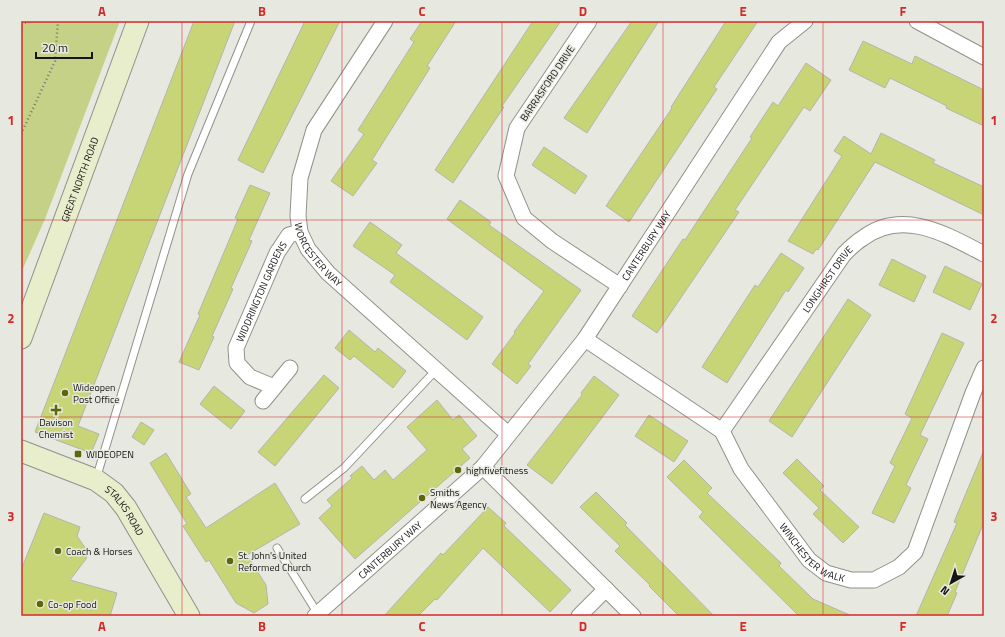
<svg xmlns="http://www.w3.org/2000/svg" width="1005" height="637" font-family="'Titillium Web',sans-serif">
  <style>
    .green { fill: #c6d188 }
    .building { fill: #c7d576; stroke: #b3b5ad }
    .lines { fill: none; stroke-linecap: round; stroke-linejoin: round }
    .lane-casing { stroke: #90928a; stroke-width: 9 }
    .street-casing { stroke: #90928a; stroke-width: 17 }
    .secondary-casing { stroke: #90928a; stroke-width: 23 }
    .path { stroke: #767872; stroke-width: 2.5; stroke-dasharray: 1 3; stroke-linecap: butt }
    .lane { stroke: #fff; stroke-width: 7 }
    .street { stroke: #fff; stroke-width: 15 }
    .secondary { stroke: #e8edcc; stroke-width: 21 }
    .grid { fill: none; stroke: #d62828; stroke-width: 1; stroke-opacity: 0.55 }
    .poi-dot { fill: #5d6608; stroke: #e7e9e0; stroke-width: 1.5 }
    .labels { text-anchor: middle; stroke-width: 3; stroke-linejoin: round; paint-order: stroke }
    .street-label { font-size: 10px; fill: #151613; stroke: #e7e9e0 }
    .poi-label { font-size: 10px; fill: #151613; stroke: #e7e9e0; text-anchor: start }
    .neatline { fill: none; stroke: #d62828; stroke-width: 1.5 }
    .grid-label { font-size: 13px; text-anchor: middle; font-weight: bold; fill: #d62828 }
  </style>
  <rect width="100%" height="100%" fill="#e7e9e0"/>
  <path class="green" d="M21 21H120L45 219 21 273Z"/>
  <path class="building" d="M194 21H235L78 426 99 434 91 453 35 432Z
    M305 21H340L263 173 238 160Z
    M422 21H456L427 66 430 68 372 160 377 163 353 196 331 181 364 134 358 130 414 42 410 39Z
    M533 21H561L502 106 504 107 453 183 435 170Z
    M632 21H659L587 133 564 118Z
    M726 21H758L714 87 717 89 629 222 606 206 672 108 671 107Z
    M863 41 912 64 915 56 984 90V126L946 108 947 106 890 78 885 88 849 70Z
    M806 63 831 80 810 111 804 107 735 210 739 212 657 333 632 316 683 239 685 240 752 138 750 137 773 102 778 106Z
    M881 133 935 160 933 163 984 187V215L875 162 818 250 816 249 813 254 788 241 842 156 834 151 844 136 871 154Z
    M544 147 587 176 575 194 532 165Z
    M250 185 270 193 249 240 252 241 231 288 233 289 212 336 214 337 199 370 179 362 200 315 198 314 238 219 235 218Z
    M460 200 491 222 489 225 581 290 528 364 531 366 517 384 492 364 515 333 514 332 544 291 447 219Z
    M370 222 402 245 396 253 483 317 467 340 390 282 395 275 353 246Z
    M781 253 804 268 788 292 786 290 727 383 702 367 755 285 758 287Z
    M892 259 926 276 914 302 879 285Z
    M945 266 982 284 970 310 933 292Z
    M848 299 871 315 792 437 769 421Z
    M349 330 375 352 378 348 406 371 393 388 354 356 350 360 335 348Z
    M942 333 964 343 920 435 928 439 906 485 911 488 894 523 872 513 895 466 890 463 912 418 905 414Z
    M324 375 339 388 275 466 258 452Z
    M594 376 619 395 552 484 527 465 582 395 581 393Z
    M214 386 245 411 231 429 200 404Z
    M437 400 453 420 459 415 477 436 462 449 470 458 355 559 319 518 332 506 327 500 352 478 350 476 362 466 374 480 385 470 393 480 427 450 407 427Z
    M649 415 688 441 674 462 635 436Z
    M141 422 154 430 144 445 132 437Z
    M984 450V522L955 592 957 593 947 616H916L957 523 954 522Z
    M166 453 191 494 186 497 206 528 275 483 300 524 247 555 266 585 268 604 254 613 236 603 209 560 206 562 183 526 187 524 150 463Z
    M797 459 824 486 820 490 859 527 843 543 813 514 819 508 783 473Z
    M684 460 712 488 707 493 781 563 779 566 813 599 852 616H799L699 517 703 512 667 477Z
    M596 492 627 523 625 525 714 616H679L649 586 650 585 615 551 620 546 580 507Z
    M488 507 506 523 504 526 571 590 550 612 483 548 437 600 435 599 418 616H384L441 553 443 555Z
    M44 513 80 527 77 536 86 549 87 554 86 559 70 580 117 593 110 616H21V570Z"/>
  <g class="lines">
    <defs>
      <path id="lane" d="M96 479 188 174 251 21
        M305 499 344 468 437 369
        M277 548 318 614"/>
      <g id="street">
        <path id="s1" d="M385 21 314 130 300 178 298 216 300 232 308 249 328 273 508 434"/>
        <path d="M589 21 517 128 506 176 524 218 552 241 620 286"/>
        <path d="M917 21 984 57"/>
        <path id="s2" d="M585 339 722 431 741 469 809 560 826 573 851 580H874L899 567 915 552 973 393 984 368"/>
        <path id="s3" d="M274 387 250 377 237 363 236 348 277 253 289 235 300 232"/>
        <path d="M263 401 290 368"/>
        <path id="s4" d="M722 431 844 254C850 248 856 242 863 238 903 208 947 235 984 254"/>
        <path d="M483 467 633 616"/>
        <path id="s5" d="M315 616 483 467 585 339 779 42 805 21"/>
        <path d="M579 616 606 589"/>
      </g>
      <g id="secondary">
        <path id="s6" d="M21 338 138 21"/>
        <path id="s7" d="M21 451 96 480 114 493 126 508 189 616"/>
      </g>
    </defs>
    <use href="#lane" class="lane-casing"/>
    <use href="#street" class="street-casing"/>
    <use href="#secondary" class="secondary-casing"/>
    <path class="path" d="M21 24 30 21
      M21 134 55 61 58 21"/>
    <use href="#lane" class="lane"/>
    <use href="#street" class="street"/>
    <use href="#secondary" class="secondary"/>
  </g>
  <path class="grid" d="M182 21V616M342 21V616M502 21V616M663 21V616M823 21V616M21 220H984M21 417H984"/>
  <g class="poi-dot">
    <circle cx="65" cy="393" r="4"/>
    <path d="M54 404h4v4h4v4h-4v4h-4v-4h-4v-4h4z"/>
    <rect x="74" y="450" width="8" height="8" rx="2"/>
    <circle cx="458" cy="470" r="4"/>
    <circle cx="422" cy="498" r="4"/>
    <circle cx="58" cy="551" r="4"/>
    <circle cx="230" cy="561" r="4"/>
    <circle cx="40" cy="604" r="4"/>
  </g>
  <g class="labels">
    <g class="street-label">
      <text transform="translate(547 83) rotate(-56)" y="4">BARRASFORD DRIVE</text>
      <text dy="4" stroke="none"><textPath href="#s6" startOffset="169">GREAT NORTH ROAD</textPath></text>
      <text dy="4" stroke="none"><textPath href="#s5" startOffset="500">CANTERBURY WAY</textPath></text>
      <text dy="4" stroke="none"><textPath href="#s1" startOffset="263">WORCESTER WAY</textPath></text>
      <text dy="4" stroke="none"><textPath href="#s4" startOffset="185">LONGHIRST DRIVE</textPath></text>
      <text dy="4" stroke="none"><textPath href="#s3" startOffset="122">WIDDRINGTON GARDENS</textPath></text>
      <text dy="4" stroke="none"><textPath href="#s7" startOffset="123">STALKS ROAD</textPath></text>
      <text dy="4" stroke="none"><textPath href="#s2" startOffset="319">WINCHESTER WALK</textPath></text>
      <text dy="4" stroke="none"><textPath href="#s5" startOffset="100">CANTERBURY WAY</textPath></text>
    </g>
    <g class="poi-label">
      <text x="73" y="391">Wideopen<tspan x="73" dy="12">Post Office</tspan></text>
      <text x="56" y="426" text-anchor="middle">Davison<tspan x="56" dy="12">Chemist</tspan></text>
      <text x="86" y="458">WIDEOPEN</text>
      <text x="466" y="474">highfivefitness</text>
      <text x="430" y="496">Smiths<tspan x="430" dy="12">News Agency</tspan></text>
      <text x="66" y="555">Coach &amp; Horses</text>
      <text x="238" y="559">St. John's United<tspan x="238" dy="12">Reformed Church</tspan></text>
      <text x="48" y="608">Co-op Food</text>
    </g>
  </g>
  <rect width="1005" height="637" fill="none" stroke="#e7e9e0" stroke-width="44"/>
  <g transform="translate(951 583) rotate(219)" stroke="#e7e9e0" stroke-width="3" paint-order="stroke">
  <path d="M0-3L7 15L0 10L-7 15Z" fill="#151613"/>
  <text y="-6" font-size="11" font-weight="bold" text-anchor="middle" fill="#151613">N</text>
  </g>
  <path d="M36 52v6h56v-6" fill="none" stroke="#151613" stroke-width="2"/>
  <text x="42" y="52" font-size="12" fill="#151613" stroke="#e7e9e0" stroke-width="3" paint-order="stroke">20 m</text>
  <rect x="22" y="22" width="961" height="593" class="neatline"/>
  <g class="grid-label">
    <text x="102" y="16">A</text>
    <text x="262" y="16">B</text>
    <text x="422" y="16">C</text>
    <text x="583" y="16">D</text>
    <text x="743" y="16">E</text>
    <text x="903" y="16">F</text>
    <text x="11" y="125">1</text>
    <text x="994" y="125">1</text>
    <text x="11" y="323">2</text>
    <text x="994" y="323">2</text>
    <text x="11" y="521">3</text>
    <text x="994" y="521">3</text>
    <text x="102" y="631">A</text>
    <text x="262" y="631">B</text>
    <text x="422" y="631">C</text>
    <text x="583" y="631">D</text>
    <text x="743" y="631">E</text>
    <text x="903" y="631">F</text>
  </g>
</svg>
